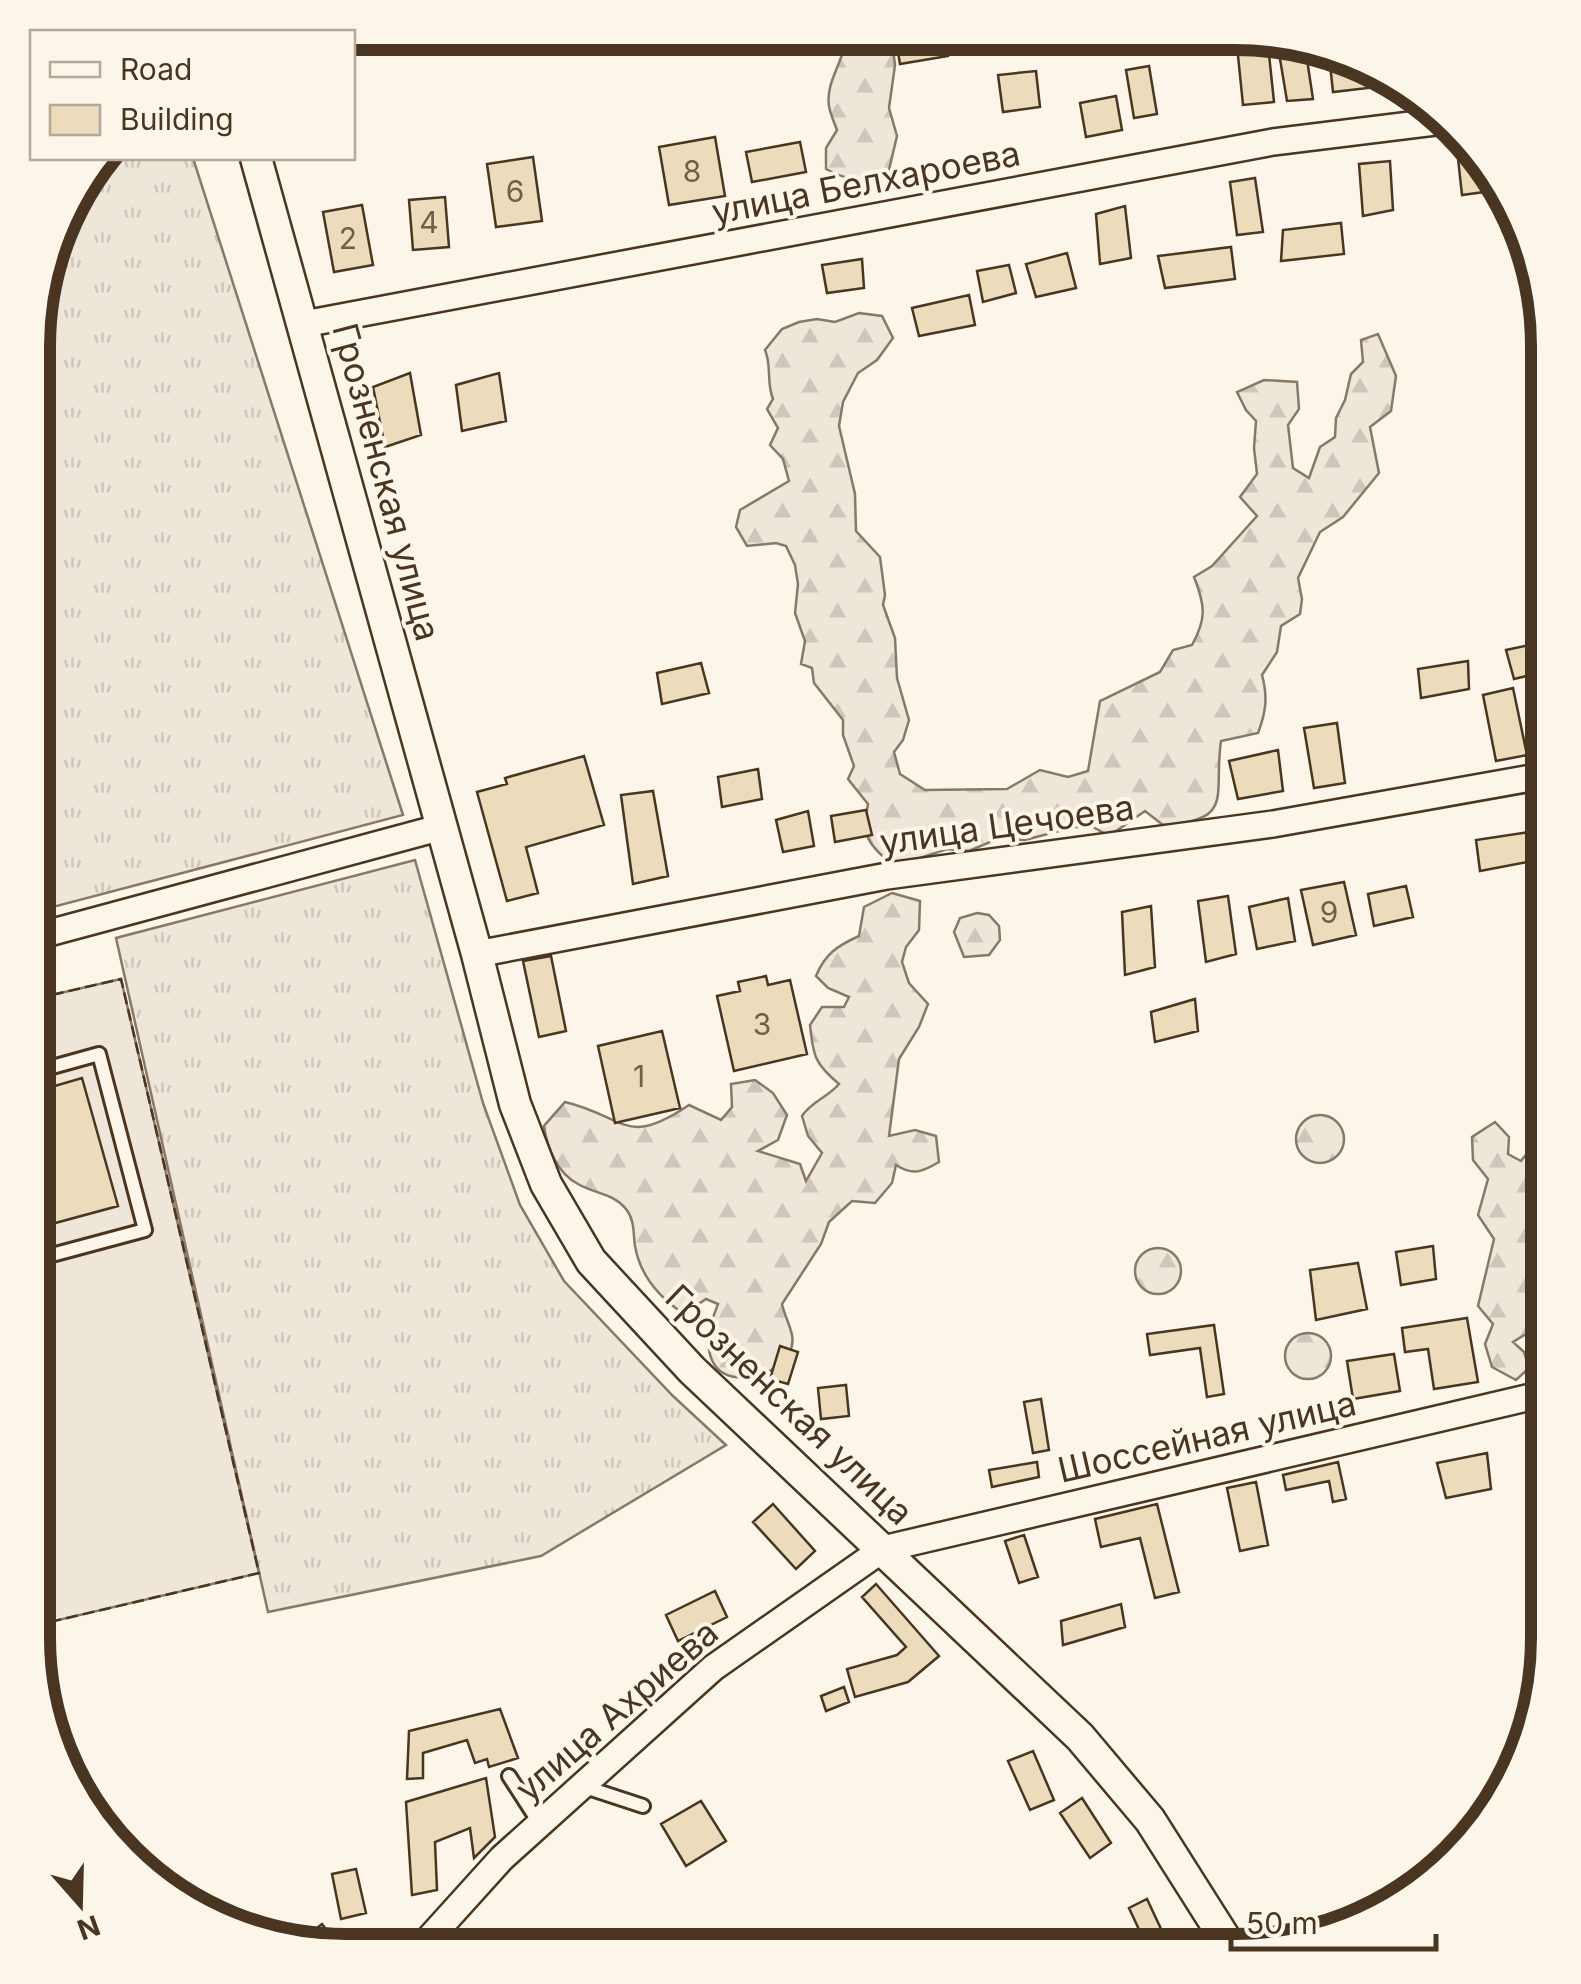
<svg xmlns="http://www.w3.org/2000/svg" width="1581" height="1984" font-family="Inter,sans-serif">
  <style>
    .grass { fill: url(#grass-tufts); stroke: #887966; stroke-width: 2.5 }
    .forest { fill: url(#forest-firs); stroke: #887966; stroke-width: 2.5 }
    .pitch { fill: #ede6d9; stroke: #887966; stroke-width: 2.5 }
    .building { fill: #ecdcbc; stroke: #4a3520; stroke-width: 2.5 }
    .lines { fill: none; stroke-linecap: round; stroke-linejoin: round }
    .service-casing { stroke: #4a3520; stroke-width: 18 }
    .minor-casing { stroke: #4a3520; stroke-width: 30 }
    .tertiary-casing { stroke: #4a3520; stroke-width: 35 }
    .service { stroke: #fbf6e9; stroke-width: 12 }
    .minor { stroke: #fbf6e9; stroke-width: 25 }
    .tertiary { stroke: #fbf6e9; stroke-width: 30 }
    .fence { stroke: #4a3520; stroke-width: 2.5; stroke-dasharray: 12 5; stroke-linecap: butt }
    .labels { text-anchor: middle; stroke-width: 8; stroke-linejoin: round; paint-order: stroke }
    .number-label { font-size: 30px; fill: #725f47 }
    .street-label { font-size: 35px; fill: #4a3520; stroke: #fbf6e9 }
    .rim { fill: none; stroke: #4a3520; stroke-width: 12 }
  </style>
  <defs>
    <pattern id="grass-tufts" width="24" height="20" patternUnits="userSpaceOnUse" patternTransform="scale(2.5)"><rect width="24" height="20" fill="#ede6d9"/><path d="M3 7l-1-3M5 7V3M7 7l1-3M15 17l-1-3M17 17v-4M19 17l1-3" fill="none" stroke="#cdc6ba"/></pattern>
    <pattern id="forest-firs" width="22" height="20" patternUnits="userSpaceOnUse" patternTransform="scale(2.5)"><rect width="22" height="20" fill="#ede6d9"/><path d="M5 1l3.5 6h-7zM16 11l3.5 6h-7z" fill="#cdc6ba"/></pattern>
  </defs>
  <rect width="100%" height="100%" fill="#fbf6e9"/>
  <path class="grass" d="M101 158H193L403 815 34 912 35 305 74 190Z
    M415 860 483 1103 520 1205 564 1281 673 1396 726 1445 541 1556 268 1612 116 938Z"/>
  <path class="forest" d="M845 34H902L893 49 895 65 889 108 897 136 888 174C863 184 849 181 826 169V148L837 130C834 122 830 113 829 106 825 80 847 59 845 34Z
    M859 313 882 316 893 338 877 360 858 373 843 402 839 426 855 494 856 531 880 557 885 595 883 605 895 638 897 678 909 720 903 740 894 752 900 774 925 790 1007 789 1040 770 1068 777 1088 771 1100 701 1160 672 1173 650 1192 645C1207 618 1205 605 1194 577L1212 566 1257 516 1240 497 1257 474 1254 448 1256 421 1246 410 1237 392 1264 380 1297 382 1299 409 1288 425 1293 468 1309 478 1320 447 1335 437 1336 418 1345 400 1351 374 1363 362 1361 340 1378 334 1396 376 1391 411 1370 427 1379 473 1343 517 1320 532 1298 578 1302 599 1300 614 1281 626 1277 652 1262 675C1268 697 1266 712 1258 733L1221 741C1213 795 1236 821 1163 825L1145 811 1109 836 1093 827H1074L1025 840 997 839 969 851 947 849 914 860 889 862C866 842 862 834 868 804L848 779 854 766 843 735V720L814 683 812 668 801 664 805 641 795 613 798 584 795 565 786 546 776 543 747 546 736 527 740 510 789 481 783 459 770 445 778 428 767 409 773 399C766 382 772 366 765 350L782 329 799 322 817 319 835 322Z
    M892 893 920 901 919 930 906 947 902 962 909 983 928 1004 919 1027 899 1059 889 1136 915 1130 936 1136 939 1162C922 1172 913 1176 896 1165L892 1183 875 1203 852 1201 829 1222 821 1244 782 1304C784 1314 790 1325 792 1335 801 1383 674 1411 718 1304L706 1299 684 1314C660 1298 640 1275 635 1246 633 1233 635 1220 626 1209 613 1193 595 1194 578 1184 557 1173 547 1148 544 1126L565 1102C627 1117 625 1148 689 1105L721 1120 732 1107 731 1084 755 1080 773 1093 787 1115 778 1140 758 1151 800 1164 806 1181 822 1153 808 1136 802 1116C812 1101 827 1098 839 1084 815 1064 813 1056 810 1025L822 1007H844L849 997 828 988 816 976C825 954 837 946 859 936L864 907Z
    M977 913 989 915 999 926 1000 940 989 955 964 957 954 932 960 918Z
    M1296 1139a24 24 0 1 1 48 0a24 24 0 1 1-48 0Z
    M1495 1122 1509 1137 1508 1154 1521 1161 1531 1148 1537 1160 1548 1169V1332L1544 1336 1526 1334 1513 1342 1524 1352 1529 1368 1516 1380 1492 1367 1485 1344 1493 1324 1478 1306 1494 1239 1478 1215 1488 1179 1473 1160 1472 1137Z
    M1135 1271a23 23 0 1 1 46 0a23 23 0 1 1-46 0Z
    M1285 1356a23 23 0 1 1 46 0a23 23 0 1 1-46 0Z"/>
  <path class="pitch" d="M121 979 259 1573 33 1626 34 999Z"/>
  <path class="building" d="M895 34H945L948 56 900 64Z
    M1058 35H1098L1099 38 1060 45Z
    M1169 35H1225L1226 38 1172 48Z
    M1267 35 1274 102 1243 105 1236 36Z
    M1276 35 1305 46 1313 99 1287 101Z
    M1329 55 1366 69 1368 88 1333 92Z
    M1149 66 1157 114 1134 118 1126 70Z
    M1036 71 1040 107 1003 112 998 75Z
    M1116 96 1122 130 1086 137 1080 103Z
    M715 137 725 196 669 205 659 147Z
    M800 142 806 172 752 182 746 152Z
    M1467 148 1506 189 1462 195 1457 149Z
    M533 157 542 221 496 227 487 164Z
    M1390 161 1393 210 1363 216 1359 164Z
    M1255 178 1263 232 1237 235 1230 182Z
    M445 197 449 247 413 250 409 200Z
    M362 205 373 265 334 272 323 212Z
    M1125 206 1131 258 1100 264 1096 214Z
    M1341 223 1344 254 1281 261 1283 230Z
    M1231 247 1235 279 1165 288 1158 256Z
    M1067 253 1076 288 1036 297 1026 264Z
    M862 259 864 288 827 293 822 265Z
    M1009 265 1016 293 983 302 977 271Z
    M969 295 975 325 919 336 912 308Z
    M410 373 421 435 385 447 373 387Z
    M499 373 506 421 462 431 456 385Z
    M1548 641V694L1543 672 1514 679 1506 650Z
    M1468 661 1469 689 1421 698 1418 669Z
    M701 663 709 693 662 704 657 673Z
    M1513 688 1527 755 1496 761 1483 695Z
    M1337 723 1345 783 1314 788 1304 728Z
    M1278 750 1283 791 1238 799 1229 761Z
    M584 756 604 825 526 847 538 893 507 901 477 792 507 784 505 778Z
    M758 769 762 799 722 807 718 777Z
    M653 791 668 876 633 884 621 795Z
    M866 810 872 835 835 842 831 816Z
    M808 811 814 846 783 852 776 820Z
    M1530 832 1532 861 1480 871 1476 840Z
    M1344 882 1356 935 1313 945 1301 890Z
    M1406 886 1413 917 1374 926 1368 894Z
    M1228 896 1236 954 1206 962 1198 901Z
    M1548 896V928L1535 931 1528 901Z
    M1288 898 1295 941 1257 949 1249 907Z
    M1151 906 1155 967 1125 975 1122 912Z
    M551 956 566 1031 539 1037 523 961Z
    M766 976 768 985 790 980 807 1054 734 1071 717 996 740 991 738 982Z
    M1195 999 1198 1031 1155 1042 1151 1012Z
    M662 1031 680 1108 615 1123 598 1046Z
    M82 1078 118 1206 33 1229 34 1092Z
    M1433 1246 1436 1279 1401 1285 1396 1252Z
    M1358 1263 1367 1309 1316 1320 1310 1270Z
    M1467 1318 1478 1382 1434 1389 1428 1349 1405 1352 1402 1328Z
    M1214 1325 1224 1394 1207 1397 1200 1348 1150 1355 1147 1334Z
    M780 1346 798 1352 788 1384 770 1379Z
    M1394 1354 1400 1391 1353 1399 1347 1361Z
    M846 1385 849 1416 821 1419 818 1388Z
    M1041 1399 1049 1450 1033 1453 1024 1402Z
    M1548 1417V1514L1545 1515 1530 1420Z
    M1487 1453 1491 1489 1446 1498 1437 1463Z
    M1037 1462 1039 1477 992 1487 989 1470Z
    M1338 1462 1346 1499 1333 1502 1329 1481 1286 1490 1283 1475Z
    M1256 1482 1268 1545 1240 1551 1227 1488Z
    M773 1504 815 1551 796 1569 753 1522Z
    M1157 1504 1179 1592 1155 1598 1140 1538 1101 1547 1095 1519Z
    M1024 1535 1038 1577 1019 1583 1005 1541Z
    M876 1584 939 1656 908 1682 855 1697 847 1669 897 1655 906 1647 862 1597Z
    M715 1591 727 1617 678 1641 666 1615Z
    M1121 1604 1125 1627 1063 1645 1061 1621Z
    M844 1687 849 1702 826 1711 821 1696Z
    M500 1709 518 1758 489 1767 487 1759 475 1763 467 1740 423 1753V1778L407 1779 409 1731Z
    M1033 1751 1054 1800 1030 1810 1008 1761Z
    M486 1778 495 1837 474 1858 470 1828 435 1842 437 1890 412 1895 406 1802Z
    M1082 1798 1111 1843 1090 1858 1060 1813Z
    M701 1801 726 1841 686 1866 661 1824Z
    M356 1869 366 1913 341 1919 332 1874Z
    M1147 1899 1169 1946 1158 1951H1149L1129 1908Z
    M322 1924 343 1951H325L299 1942Z"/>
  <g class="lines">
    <defs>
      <path id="service" d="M33 1260 145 1230 99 1054 34 1072
        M509 1776 540 1824
        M582 1786 643 1806"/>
      <path id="minor" d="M304 324 1273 142 1443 121
        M34 937 442 827
        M477 954 887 876 1273 824 1548 775
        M418 1951 502 1858 713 1668 883 1549 1548 1393"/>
      <path id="tertiary" d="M256 158 477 954 515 1104 546 1184 591 1261 692 1370 1080 1737 1150 1820 1233 1951"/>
    </defs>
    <use href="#service" class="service-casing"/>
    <use href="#minor" class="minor-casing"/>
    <use href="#tertiary" class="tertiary-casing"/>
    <use href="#service" class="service"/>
    <use href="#minor" class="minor"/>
    <use href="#tertiary" class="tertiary"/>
    <path class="fence" d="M33 1626 259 1573 121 979 34 999"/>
  </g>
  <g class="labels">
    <g class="number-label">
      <text x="692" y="182">8</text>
      <text x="515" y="202">6</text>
      <text x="429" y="233">4</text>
      <text x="348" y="249">2</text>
      <text x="1329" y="923">9</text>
      <text x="762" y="1035">3</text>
      <text x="639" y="1087">1</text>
    </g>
    <g class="street-label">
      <text transform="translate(866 183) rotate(-11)" y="12">улица Белхароева</text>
      <text transform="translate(386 482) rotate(75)" y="12">Грозненская улица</text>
      <text transform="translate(1007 825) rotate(-8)" y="12">улица Цечоева</text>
      <text transform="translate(789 1405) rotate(44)" y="12">Грозненская улица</text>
      <text transform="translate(1207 1437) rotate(-13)" y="12">Шоссейная улица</text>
      <text transform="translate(617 1711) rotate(-41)" y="12">улица Ахриева</text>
    </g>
  </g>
  <path d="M0 0H1581V1984H0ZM346 50H1235A296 296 0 0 1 1531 346V1638A296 296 0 0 1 1235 1934H346A296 296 0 0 1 50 1638V346A296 296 0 0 1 346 50Z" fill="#fbf6e9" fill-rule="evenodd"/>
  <path class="rim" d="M346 50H1235A296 296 0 0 1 1531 346V1638A296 296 0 0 1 1235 1934H346A296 296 0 0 1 50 1638V346A296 296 0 0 1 346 50Z"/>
  <rect x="30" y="30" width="325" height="130" fill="#fbf6e9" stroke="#b4a999" stroke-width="2.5"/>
  <rect x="50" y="62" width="50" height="15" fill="#fbf6e9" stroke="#b4a999" stroke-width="2.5"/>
  <text x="120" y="80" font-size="30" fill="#4a3520">Road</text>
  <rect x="50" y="105" width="50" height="30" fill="#ecdcbc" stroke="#b4a999" stroke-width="2.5"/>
  <text x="120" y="130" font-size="30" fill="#4a3520">Building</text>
  <g transform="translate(80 1904) rotate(160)" stroke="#fbf6e9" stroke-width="8" paint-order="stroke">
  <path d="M0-8L18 38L0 25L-18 38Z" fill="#4a3520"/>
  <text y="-15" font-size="28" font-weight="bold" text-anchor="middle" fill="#4a3520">N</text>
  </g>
  <path d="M1231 1934v15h205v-15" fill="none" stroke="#4a3520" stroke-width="5"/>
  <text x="1246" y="1934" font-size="30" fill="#4a3520" stroke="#fbf6e9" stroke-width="8" paint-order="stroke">50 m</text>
</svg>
